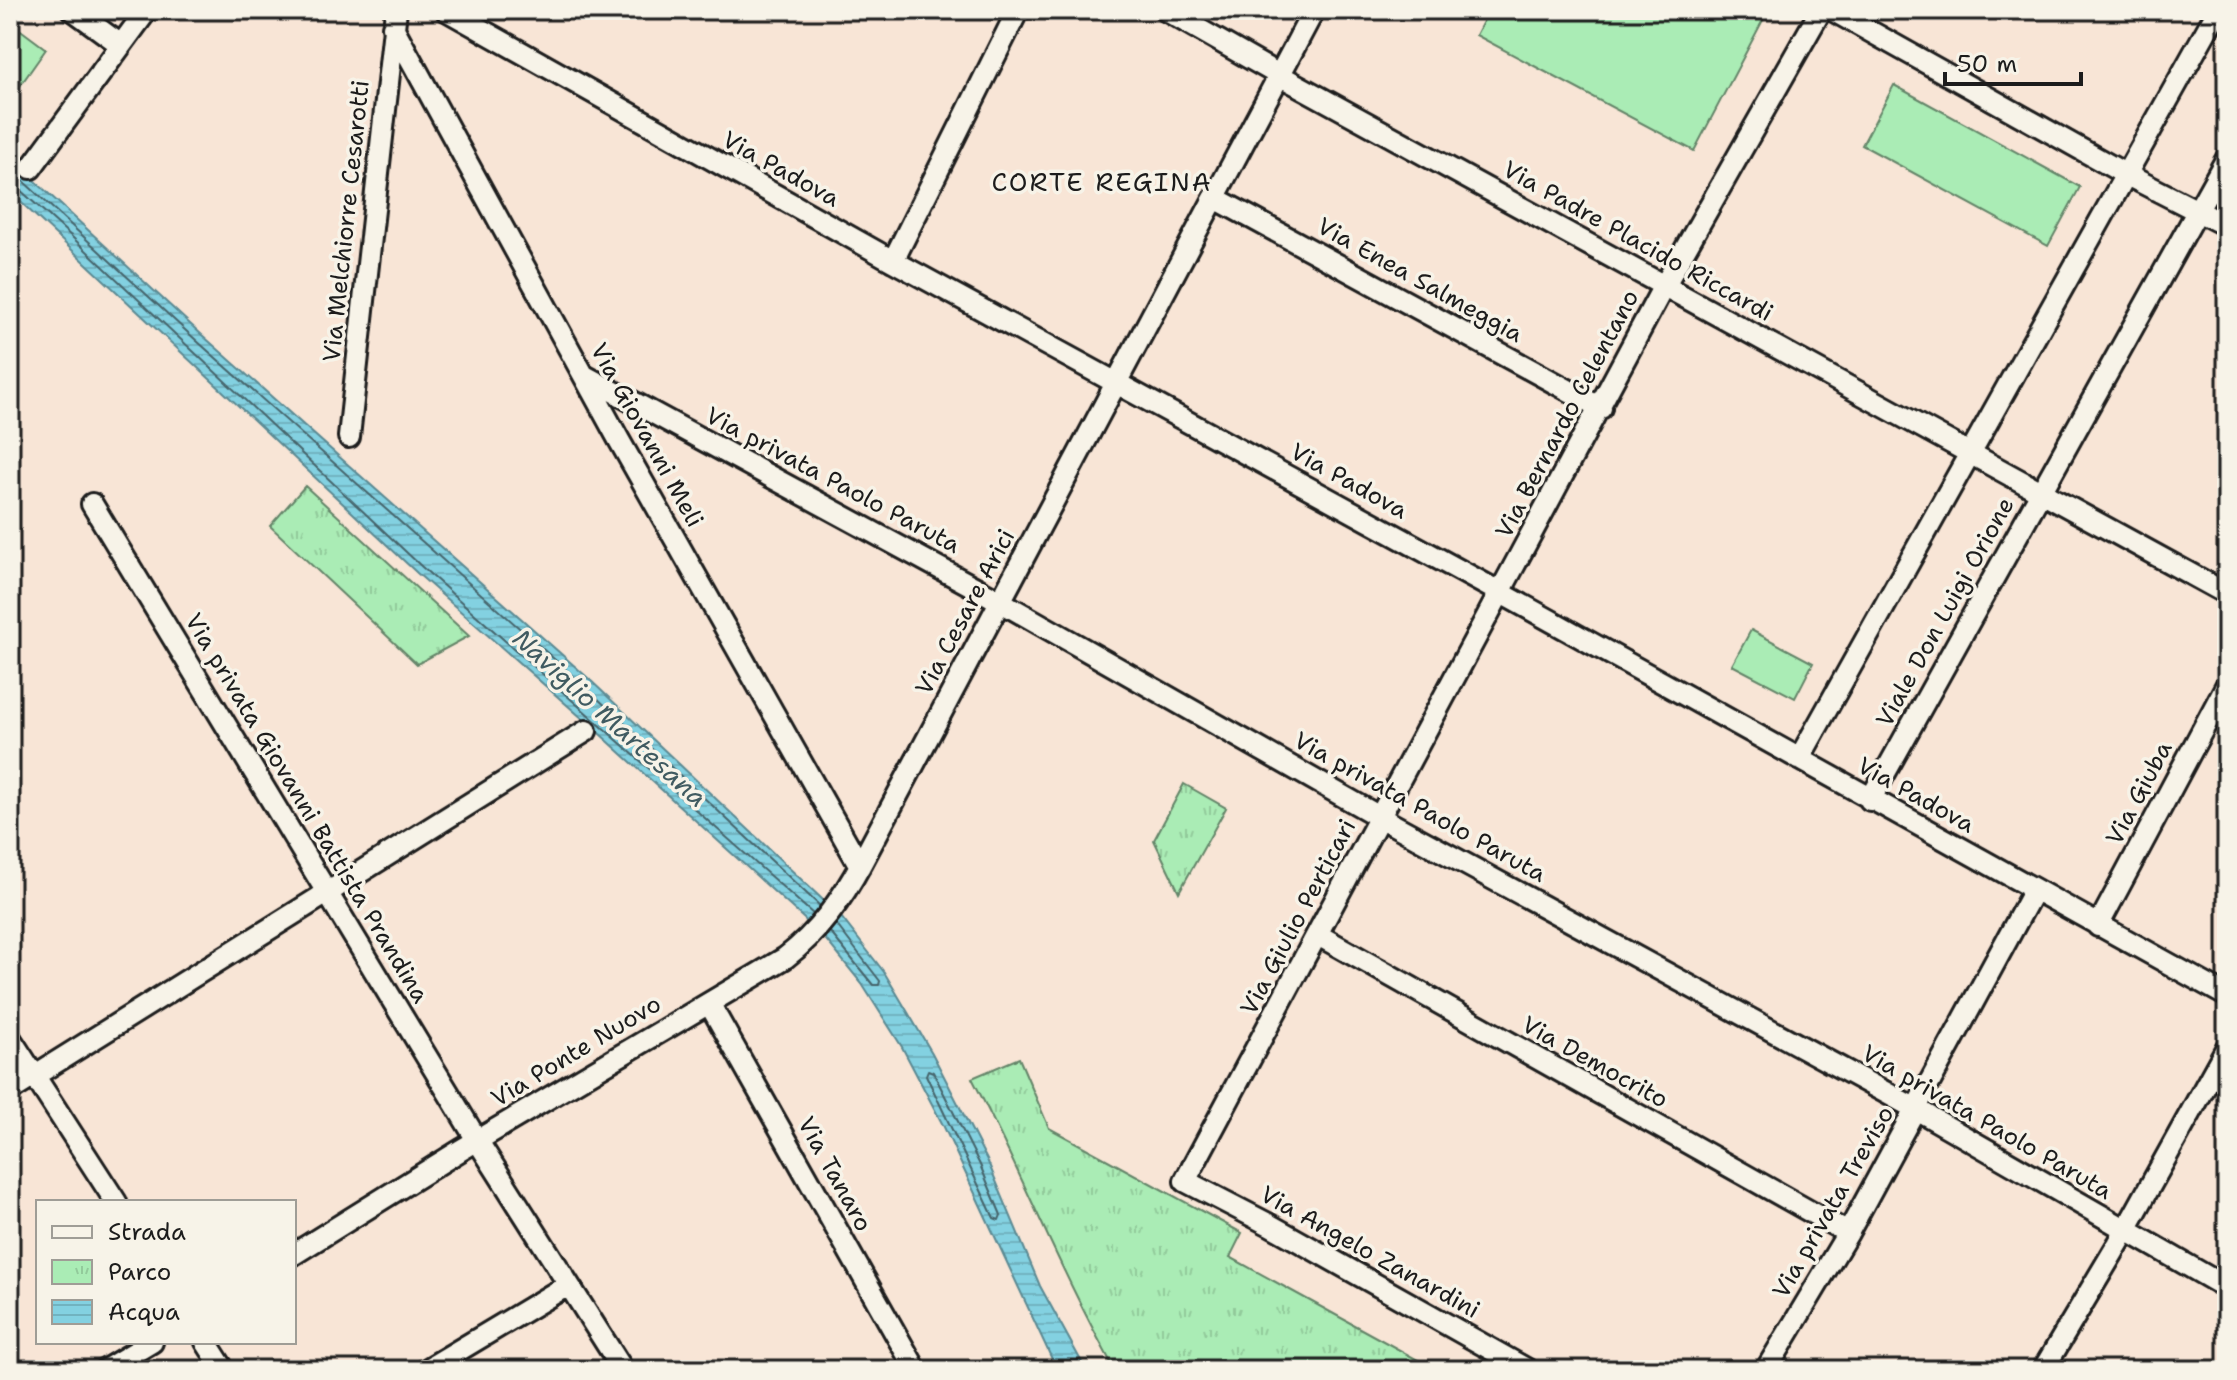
<svg xmlns="http://www.w3.org/2000/svg" width="2237" height="1380" font-family="'Shantell Sans',sans-serif">
  <style>
    .green { fill: #aaecb5; stroke: #638468; stroke-width: 2 }
    .park { fill: url(#park-tufts); stroke: #638468; stroke-width: 2 }
    .water { fill: url(#water-rules); stroke: #5a8992; stroke-width: 2 }
    .lines { fill: none; stroke-linecap: round; stroke-linejoin: round }
    .shore { stroke: #45646b; stroke-width: 2 }
    .minor-casing { stroke: #1c1c1c; stroke-width: 26 }
    .minor { stroke: #f7f3e8; stroke-width: 20 }
    .labels { text-anchor: middle; stroke-width: 7; stroke-linejoin: round; paint-order: stroke }
    .street-label { font-size: 24px; fill: #1c1c1c; stroke: #f7f3e8 }
    .neighbourhood-label { font-size: 26px; letter-spacing: 2px; fill: #1c1c1c; stroke: #f7f3e8 }
    .water-label { font-size: 26px; font-style: italic; fill: #405b61; stroke: #f7f3e8 }
  </style>
  <defs>
    <pattern id="park-tufts" width="24" height="20" patternUnits="userSpaceOnUse" patternTransform="scale(2)"><rect width="24" height="20" fill="#aaecb5"/><path d="M3 7l-1-3M5 7V3M7 7l1-3M15 17l-1-3M17 17v-4M19 17l1-3" fill="none" stroke="#92ca9b"/></pattern>
    <pattern id="water-rules" width="6" height="5" patternUnits="userSpaceOnUse" patternTransform="scale(2)"><rect width="6" height="5" fill="#83d1e1"/><path d="M0 2.5h6" fill="none" stroke="#71b3c0"/></pattern>
  </defs>
  <rect width="100%" height="100%" fill="#f8e5d6"/>
  <filter id="ink" filterUnits="userSpaceOnUse"><feTurbulence type="fractalNoise" baseFrequency=".0125" numOctaves="2"/><feDisplacementMap in="SourceGraphic" scale="16" xChannelSelector="R" yChannelSelector="G"/><feConvolveMatrix kernelMatrix="1 2 1 2 8 2 1 2 1" color-interpolation-filters="sRGB"/></filter>
  <g filter="url(#ink)">
    <path class="green" d="M1489 10H1744L1763 20 1694 151 1476 35Z
      M10 22 46 49 10 100Z
      M1894 85 2080 187 2048 246 1862 145Z
      M1751 630 1813 663 1795 698 1732 665Z"/>
    <path class="park" d="M305 486 469 636 417 664 270 526Z
      M1184 784 1226 808 1179 892 1154 840Z
      M1019 1058 1049 1128 1242 1233 1230 1257 1436 1370H1115C1062 1275 1022 1174 972 1078Z"/>
    <path class="water" d="M10 158 202 335 587 677 841 917 884 972 932 1053 988 1162 1040 1286 1086 1370H1057L944 1127 902 1047 862 984 823 936 600 734 417 573 10 192Z"/>
    <g class="lines">
      <path class="shore" d="M10 169 197 341 581 683 820 906
        M10 186 18 188 72 237 422 567 813 914
        M830 932 873 985H879L880 981 836 924
        M928 1070 933 1072 980 1165 1001 1215 999 1220 994 1218 986 1201 926 1075Z"/>
      <defs>
        <path id="minor" d="M73 10 121 45
          M446 10 893 261 1501 593 2227 996
          M1165 10 1279 75 2227 594
          M1832 10 2125 174 2227 226
          M393 27 619 440 860 866
          M31 168 147 10
          M1215 198 1601 408
          M893 261 1018 10
          M585 376 987 594 1392 824 1916 1109 2227 1288
          M349 437 396 10
          M92 504 477 1140 623 1370
          M1799 759 2218 10
          M1870 800 2227 158
          M2098 926 2227 684
          M1318 935 1848 1233
          M709 1003 916 1370
          M10 1038 116 1202
          M10 1091 586 731
          M294 1254 461 1150 785 958C819 932 842 899 862 862L1314 10
          M206 1342 224 1370
          M105 1370 152 1342
          M426 1370 568 1285
          M1528 1370 1270 1225 1185 1181 1659 295 1821 10
          M1766 1370 1848 1233 2034 890
          M2043 1370 2118 1244 2227 1047"/>
      </defs>
      <use href="#minor" class="minor-casing"/>
      <use href="#minor" class="minor"/>
    </g>
  </g>
  <g class="labels">
    <g class="street-label">
      <text transform="translate(781 169) rotate(29)" y="8">Via Padova</text>
      <text transform="translate(346 221) rotate(-84)" y="8">Via Melchiorre Cesarotti</text>
      <text transform="translate(1638 241) rotate(29)" y="8">Via Padre Placido Riccardi</text>
      <text transform="translate(1420 280) rotate(29)" y="8">Via Enea Salmeggia</text>
      <text transform="translate(1567 414) rotate(-62)" y="8">Via Bernardo Celentano</text>
      <text transform="translate(647 435) rotate(61)" y="8">Via Giovanni Meli</text>
      <text transform="translate(833 480) rotate(28)" y="8">Via privata Paolo Paruta</text>
      <text transform="translate(1349 481) rotate(29)" y="8">Via Padova</text>
      <text transform="translate(965 612) rotate(-62)" y="8">Via Cesare Arici</text>
      <text transform="translate(1945 612) rotate(-61)" y="8">Viale Don Luigi Orione</text>
      <text transform="translate(2139 793) rotate(-62)" y="8">Via Giuba</text>
      <text transform="translate(1916 795) rotate(29)" y="8">Via Padova</text>
      <text transform="translate(1420 807) rotate(29)" y="8">Via privata Paolo Paruta</text>
      <text transform="translate(307 808) rotate(59)" y="8">Via privata Giovanni Battista Prandina</text>
      <text transform="translate(1298 917) rotate(-62)" y="8">Via Giulio Perticari</text>
      <text transform="translate(576 1051) rotate(-31)" y="8">Via Ponte Nuovo</text>
      <text transform="translate(1595 1062) rotate(29)" y="8">Via Democrito</text>
      <text transform="translate(1987 1122) rotate(30)" y="8">Via privata Paolo Paruta</text>
      <text transform="translate(835 1174) rotate(61)" y="8">Via Tanaro</text>
      <text transform="translate(1833 1202) rotate(-60)" y="8">Via privata Treviso</text>
      <text transform="translate(1370 1252) rotate(29)" y="8">Via Angelo Zanardini</text>
    </g>
    <g class="neighbourhood-label">
      <text x="1102" y="191">CORTE REGINA</text>
    </g>
    <g class="water-label">
      <text transform="translate(610 718) rotate(42)" y="9">Naviglio Martesana</text>
    </g>
  </g>
  <rect width="2237" height="1380" fill="none" stroke="#f7f3e8" stroke-width="40"/>
  <rect x="20" y="20" width="2197" height="1340" fill="none" stroke="#1c1c1c" stroke-width="3" filter="url(#ink)"/>
  <rect x="36" y="1200" width="260" height="144" fill="#f7f3e8" stroke="#9f9d96" stroke-width="2"/>
  <rect x="52" y="1226" width="40" height="12" fill="#f7f3e8" stroke="#9f9d96" stroke-width="2"/>
  <text x="108" y="1240" font-size="24" fill="#1c1c1c">Strada</text>
  <rect x="52" y="1260" width="40" height="24" fill="url(#park-tufts)" stroke="#9f9d96" stroke-width="2"/>
  <text x="108" y="1280" font-size="24" fill="#1c1c1c">Parco</text>
  <rect x="52" y="1300" width="40" height="24" fill="url(#water-rules)" stroke="#9f9d96" stroke-width="2"/>
  <text x="108" y="1320" font-size="24" fill="#1c1c1c">Acqua</text>
  <path d="M1945 72v12h136v-12" fill="none" stroke="#1c1c1c" stroke-width="4"/>
  <text x="1957" y="72" font-size="24" fill="#1c1c1c" stroke="#f7f3e8" stroke-width="6" paint-order="stroke">50 m</text>
</svg>
